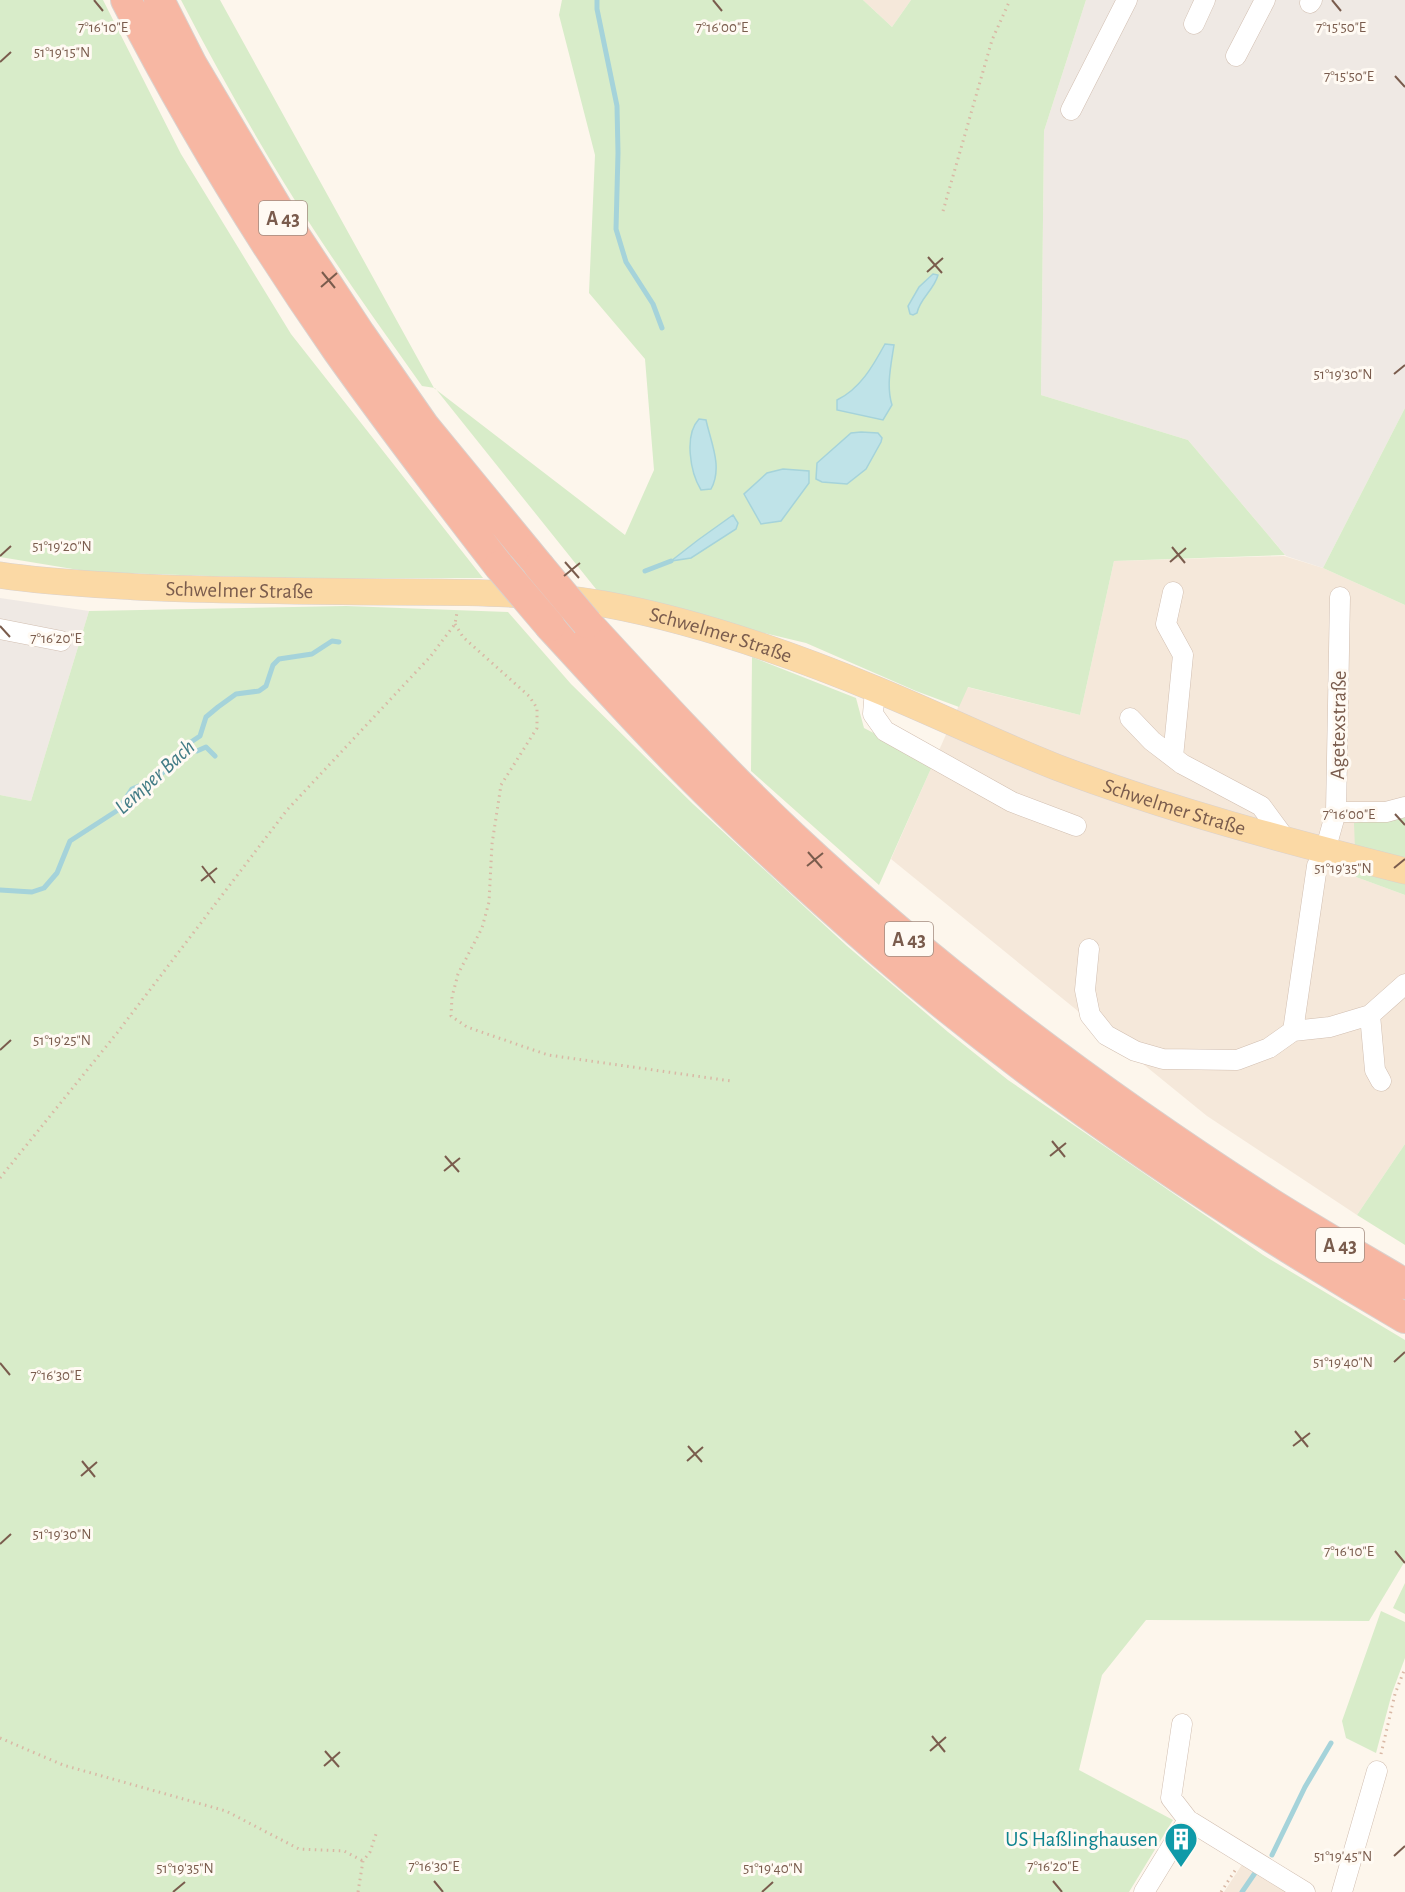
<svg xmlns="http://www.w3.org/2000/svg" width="1405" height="1892" font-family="'Alegreya Sans',sans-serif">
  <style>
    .residential { fill: #f5e8da }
    .industrial { fill: #efe9e4 }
    .green { fill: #d8ecc9 }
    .water { fill: #bfe3e8; stroke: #a5d3da; stroke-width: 1.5 }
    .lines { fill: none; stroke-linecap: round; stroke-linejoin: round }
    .stream { stroke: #a5d3da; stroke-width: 5 }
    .minor-casing { stroke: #d1beb0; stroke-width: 21 }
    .major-casing { stroke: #dad1cd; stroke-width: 27 }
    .highway-casing { stroke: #dad1cd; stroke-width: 32 }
    .path { stroke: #d9b8a5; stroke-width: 3; stroke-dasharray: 1.5 4.5; stroke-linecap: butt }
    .minor { stroke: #fff; stroke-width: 20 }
    .major { stroke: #fbd9a5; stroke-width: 26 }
    .highway { stroke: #f7b7a3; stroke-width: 30 }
    .highway-bridge-casing { stroke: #dad1cd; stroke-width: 32; stroke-linecap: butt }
    .highway-bridge { stroke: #f7b7a3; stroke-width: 30 }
    .ticks { fill: none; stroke: #7a5c4d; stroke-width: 2 }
    .labels { text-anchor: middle; stroke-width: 6; stroke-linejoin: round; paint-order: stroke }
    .shield { fill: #fffaf3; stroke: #a28b7f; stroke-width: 1.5 }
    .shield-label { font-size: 20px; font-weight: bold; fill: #7a5c4d }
    .street-label { font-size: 21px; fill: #7a5c4d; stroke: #fffaf3 }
    .culture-label { font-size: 21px; fill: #0d838f; stroke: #fffaf3; text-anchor: end }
    .water-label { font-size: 22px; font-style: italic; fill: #437c86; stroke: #fffaf3 }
    .ticks-label { font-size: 15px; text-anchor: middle; fill: #7a5c4d; stroke: #fffaf3; stroke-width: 6; stroke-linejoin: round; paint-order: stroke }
  </style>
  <rect width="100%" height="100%" fill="#fdf6ec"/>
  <path class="residential" d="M863 0H911L892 27Z
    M1284 556 1323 568 1405 605V817L1356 877 1405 895V1144L1357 1215 1207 1116 891 859 967 687 1080 715 1114 561Z
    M1243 1863 1293 1892H1224Z"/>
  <path class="industrial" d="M1086 0H1405V408L1323 568 1286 556 1188 440 1041 395 1044 131Z
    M0 598 89 611 31 801 0 795Z"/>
  <path class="green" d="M0 0H103L181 154 291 334 483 578 298 579 91 572 0 557Z
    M181 0H220L434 388 625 535 654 470 645 359 589 293 595 155 559 15 562 0H863L892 27 911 0H1086L1044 131 1041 395 1188 440 1285 555 1114 561 1080 715 968 687 959 707 916 691 806 643 600 594 435 388 422 386C386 335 350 285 316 233 267 158 222 79 181 0Z
    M1405 408V605L1323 568Z
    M346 606 508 612 571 684 693 804 847 946 948 1032 1008 1080 1263 1255 1405 1340V1561L1369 1621 1146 1620 1102 1675 1079 1770 1173 1820 1129 1892H0V795L31 801 89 611Z
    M752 657 856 698 864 728 933 764 879 885 751 771Z
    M1405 816V895L1356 877 1354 823Z
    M1405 1144V1245L1357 1215Z
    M1405 1583V1614L1393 1608Z
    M1381 1611 1405 1622V1658L1392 1693 1376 1753 1346 1738 1342 1721Z"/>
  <path class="water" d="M933 274 938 275C934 290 920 298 917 313L913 315 910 314 908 306 919 287Z
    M885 344 894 345C891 365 886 386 892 405L883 420 837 410V400C860 389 873 366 885 344Z
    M699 419 706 420C711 443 723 467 711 489L701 490C690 472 684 435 699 419Z
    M861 432 878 433 882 438 881 442 866 469 847 484 822 482 816 479 817 463 851 433Z
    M783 469 809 471V483L781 521 761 524 744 494 767 473Z
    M733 515 738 523 736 529 691 558 671 561 698 540Z"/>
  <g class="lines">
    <path class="stream" d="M597 0V9L617 106 618 153 616 229 626 262 653 304 662 328
      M645 571 671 561
      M182 748 197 751 206 747 215 756
      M0 890 32 892 44 888 57 873 70 841 118 810 132 789 151 781 175 764 182 748 200 736 206 717 218 707 236 694 259 691 266 686 273 665 279 659 312 654 332 641 339 642
      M1272 1855 1305 1787 1331 1743
      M1242 1892 1255 1873"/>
    <defs>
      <path id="minor" d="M1310 3 1312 0
        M1194 24 1205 0
        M1236 56 1265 0
        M1071 110 1127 0
        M0 629 61 641
        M875 689 873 714 885 731 1012 802 1076 826
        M1130 718 1152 741 1182 764 1261 806 1286 840
        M1173 757 1183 655 1166 624 1173 592
        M1336 812H1386L1405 807
        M1089 949 1085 990 1090 1015 1106 1035 1135 1051 1163 1059 1237 1060 1269 1048 1293 1031 1317 866 1325 851 1336 812 1340 597
        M1370 1015 1405 984
        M1293 1031 1330 1027 1370 1015 1375 1070 1381 1081
        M1182 1724 1171 1798 1188 1820 1305 1892
        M1144 1892 1188 1820
        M1342 1892 1377 1771"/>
      <g id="major">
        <path id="s1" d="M0 575C46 582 92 584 138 587 223 591 308 591 393 592 463 592 535 592 604 604 697 621 788 653 875 689 936 714 995 743 1056 767 1169 810 1287 841 1405 871"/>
      </g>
      <path id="highway" d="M126 0C188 121 260 239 338 351 390 424 444 495 499 566
        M159 0 192 65 280 213 360 334 424 426 539 566
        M587 623C654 696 721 769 793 837 940 975 1103 1096 1273 1205 1316 1232 1361 1258 1405 1284
        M550 626C590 669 629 713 671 756 738 825 810 890 882 953 1043 1092 1222 1211 1405 1318"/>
    </defs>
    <use href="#minor" class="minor-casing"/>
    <use href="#major" class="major-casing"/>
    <use href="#highway" class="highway-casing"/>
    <path class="path" d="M943 211 992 40 1010 0
      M455 624 463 637 529 696 537 708V728L501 785 492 844 489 902 482 928 458 974 452 997 451 1016 467 1027 548 1055 731 1081
      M0 1178 117 1033 287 810 430 657 455 624 457 612
      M0 1738 63 1765 226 1811 299 1849 344 1851 363 1861
      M1381 1754 1395 1694 1405 1668
      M358 1892 363 1861 370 1852 377 1831
      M1221 1892 1236 1869"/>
    <use href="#minor" class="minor"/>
    <use href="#major" class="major"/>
    <use href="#highway" class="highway"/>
    <defs>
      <path id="highway-bridge" d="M499 566 550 626
        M539 566 587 623"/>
    </defs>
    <use href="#highway-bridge" class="highway-bridge-casing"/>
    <use href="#highway-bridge" class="highway-bridge"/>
  </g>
  <path class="ticks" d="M94 0 103 11M713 0 722 11M1332 0 1341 11M0 62 11 52M1395 76 1405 87M928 257 942 273M322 272 335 288M927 272 943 258M321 287 337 273M1394 374 1405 365M1172 547 1185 563M0 556 11 546M565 562 579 578M1170 562 1186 548M564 576 580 563M0 626 10 637M1395 814 1405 825M808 852 822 868M202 866 215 883M807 866 823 853M1394 868 1405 859M201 881 217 868M0 1050 11 1040M1052 1141 1065 1157M445 1156 459 1172M1050 1156 1066 1143M444 1171 460 1158M1394 1362 1405 1352M0 1363 10 1375M1295 1431 1308 1447M688 1446 702 1462M1293 1446 1310 1433M82 1461 95 1477M687 1461 703 1447M81 1476 97 1462M0 1544 11 1534M1395 1551 1405 1563M932 1736 945 1752M325 1751 339 1767M930 1751 946 1737M324 1766 340 1752M1394 1856 1405 1846M434 1881 443 1892M1053 1881 1062 1892M173 1892 185 1882M762 1892 773 1882"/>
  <defs>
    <symbol id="building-pin" viewBox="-11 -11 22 30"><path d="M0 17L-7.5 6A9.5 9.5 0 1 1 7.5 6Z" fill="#0f9aa8" stroke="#fffaf3"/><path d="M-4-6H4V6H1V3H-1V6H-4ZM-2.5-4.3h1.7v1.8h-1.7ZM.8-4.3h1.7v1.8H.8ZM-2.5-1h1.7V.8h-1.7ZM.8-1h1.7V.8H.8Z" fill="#fff"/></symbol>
  </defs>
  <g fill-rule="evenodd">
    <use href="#building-pin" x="1162" y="1820" width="38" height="52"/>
  </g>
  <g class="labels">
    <g class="shield">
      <rect x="259" y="201" width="48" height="34" rx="4.5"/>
      <rect x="885" y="922" width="48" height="34" rx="4.5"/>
      <rect x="1316" y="1228" width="48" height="34" rx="4.5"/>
    </g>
    <g class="shield-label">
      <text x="283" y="225">A 43</text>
      <text x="909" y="946">A 43</text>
      <text x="1340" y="1252">A 43</text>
    </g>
    <g class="street-label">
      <text dy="7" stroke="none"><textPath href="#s1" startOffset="240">Schwelmer Straße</textPath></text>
      <text dy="7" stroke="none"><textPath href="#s1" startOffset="726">Schwelmer Straße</textPath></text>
      <text transform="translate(1338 725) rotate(-89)" y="7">Agetexstraße</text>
      <text dy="7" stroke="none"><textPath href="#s1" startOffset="1212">Schwelmer Straße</textPath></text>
    </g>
    <g class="culture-label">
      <text x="1158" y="1846">US Haßlinghausen</text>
    </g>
    <g class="water-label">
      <text transform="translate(154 776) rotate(-42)" y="8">Lemper Bach</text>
    </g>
  </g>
  <g class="ticks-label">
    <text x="1341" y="32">7°15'50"E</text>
    <text x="103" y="32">7°16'10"E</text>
    <text x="722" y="32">7°16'00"E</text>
    <text x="62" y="57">51°19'15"N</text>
    <text x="1349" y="81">7°15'50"E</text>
    <text x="1343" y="379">51°19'30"N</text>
    <text x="62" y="551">51°19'20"N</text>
    <text x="56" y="643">7°16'20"E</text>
    <text x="1349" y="819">7°16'00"E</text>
    <text x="1343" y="873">51°19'35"N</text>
    <text x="62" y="1045">51°19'25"N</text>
    <text x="1343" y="1367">51°19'40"N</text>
    <text x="56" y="1380">7°16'30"E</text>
    <text x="62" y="1539">51°19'30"N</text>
    <text x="1349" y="1556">7°16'10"E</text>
    <text x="1343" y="1861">51°19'45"N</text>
    <text x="434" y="1871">7°16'30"E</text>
    <text x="1053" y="1871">7°16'20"E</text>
    <text x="185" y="1873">51°19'35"N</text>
    <text x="773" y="1873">51°19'40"N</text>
  </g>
</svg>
